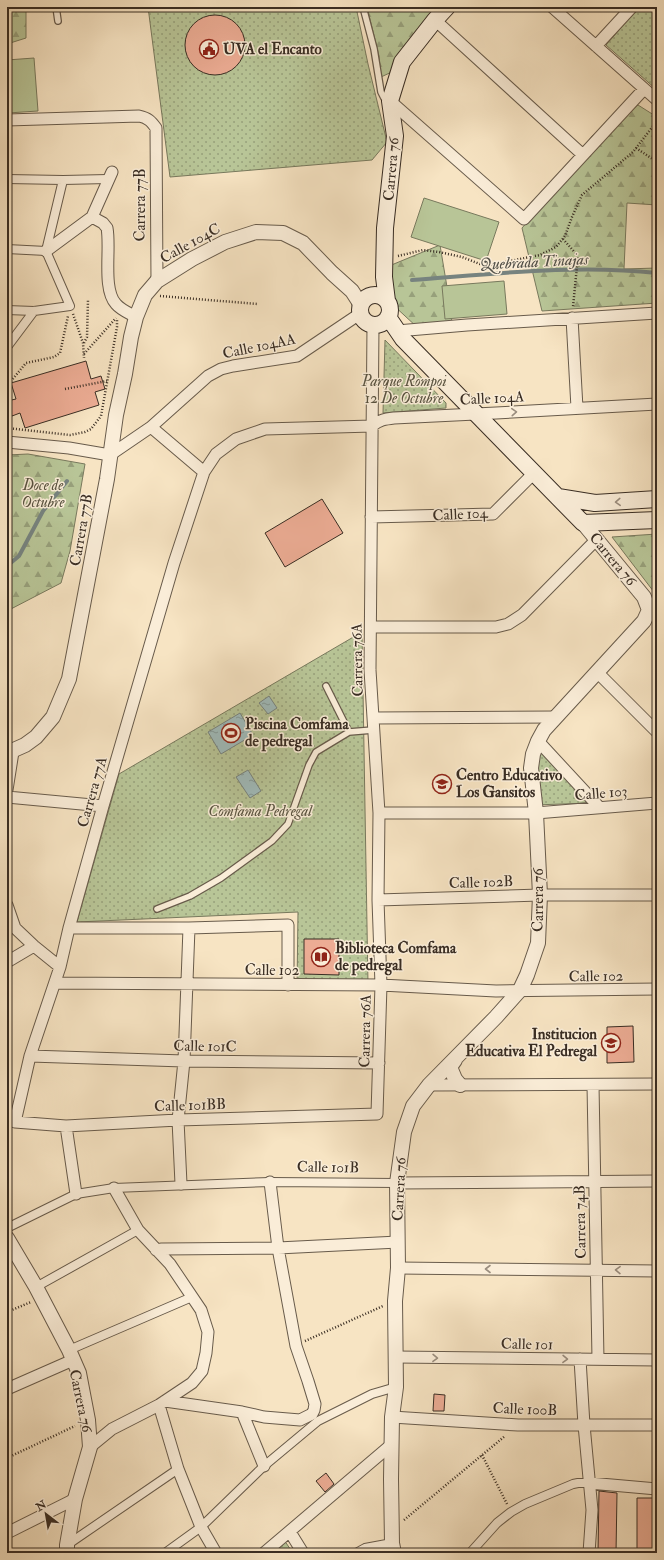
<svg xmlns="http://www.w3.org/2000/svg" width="664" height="1560" font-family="'IM FELL Double Pica',serif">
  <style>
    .green { fill: url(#green-dots); stroke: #78795d }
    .forest { fill: url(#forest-firs); stroke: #78795d }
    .pitch { fill: #b8c597; stroke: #78795d }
    .water { fill: url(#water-ripples); stroke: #77837f }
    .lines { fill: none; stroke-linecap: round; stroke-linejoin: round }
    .stream { stroke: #77837f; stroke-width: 4 }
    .building { fill: #ecac94; stroke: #392d23 }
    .service-casing { stroke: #685b4b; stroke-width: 8 }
    .pedestrian-casing { stroke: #685b4b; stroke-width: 10 }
    .minor-casing { stroke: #685b4b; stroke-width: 13 }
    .tertiary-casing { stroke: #685b4b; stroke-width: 16 }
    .secondary-casing { stroke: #392d23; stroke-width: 18 }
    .path { stroke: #392d23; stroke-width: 2.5; stroke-dasharray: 1 2; stroke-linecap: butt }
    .service { stroke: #faedd8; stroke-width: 5.5 }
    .pedestrian { stroke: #faedd8; stroke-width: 8 }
    .minor { stroke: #faedd8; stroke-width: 11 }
    .tertiary { stroke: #faedd8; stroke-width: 14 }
    .secondary { stroke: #faedd8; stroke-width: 16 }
    .oneway { stroke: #9a8d7e }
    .labels { text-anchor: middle; stroke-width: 3; stroke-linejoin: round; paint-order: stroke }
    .poi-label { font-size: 15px; font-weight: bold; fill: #392d23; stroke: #faedd8; text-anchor: start }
    .street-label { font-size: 15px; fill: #392d23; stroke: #faedd8 }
    .park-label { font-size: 15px; font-style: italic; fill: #595340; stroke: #faedd8 }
    .water-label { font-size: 16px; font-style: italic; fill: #535149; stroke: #faedd8 }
  </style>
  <defs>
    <pattern id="green-dots" width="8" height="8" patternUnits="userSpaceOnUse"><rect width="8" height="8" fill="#b8c597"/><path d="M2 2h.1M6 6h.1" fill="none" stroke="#97a07b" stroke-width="1.8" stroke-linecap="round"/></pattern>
    <pattern id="forest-firs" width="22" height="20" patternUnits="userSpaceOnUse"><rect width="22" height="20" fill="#b8c597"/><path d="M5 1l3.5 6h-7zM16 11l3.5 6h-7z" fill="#97a07b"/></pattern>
    <pattern id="water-ripples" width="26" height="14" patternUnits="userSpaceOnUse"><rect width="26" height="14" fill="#a0bcbc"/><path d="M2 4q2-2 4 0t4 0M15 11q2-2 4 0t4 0" fill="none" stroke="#839998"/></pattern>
  </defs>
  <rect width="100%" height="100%" fill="#f7e4c3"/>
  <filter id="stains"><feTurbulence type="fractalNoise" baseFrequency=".005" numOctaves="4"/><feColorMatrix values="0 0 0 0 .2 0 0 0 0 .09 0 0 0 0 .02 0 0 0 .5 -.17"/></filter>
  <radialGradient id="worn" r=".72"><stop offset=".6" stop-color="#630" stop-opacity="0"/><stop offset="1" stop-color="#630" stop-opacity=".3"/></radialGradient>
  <path class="green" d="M148 7H356L368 64 387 142 372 160 170 177Z
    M639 7H657V90L606 45Z
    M385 340 446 403V408L383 413Z
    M362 632 368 984 297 987 298 912 77 922 119 774Z
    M540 747 590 803 534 805Z
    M284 1540 293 1553H271Z"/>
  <path class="forest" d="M7 7H26V38L7 44Z
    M367 7H441L396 70 381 77 379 56Z
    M638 105 657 117V205L627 203 624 269 657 268V303L542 311 522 228 557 188 592 136Z
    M440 245 447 287 452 322 418 328 391 303 389 266Z
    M28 454 85 464 70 551 61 583 7 611V455Z
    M657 534V596L612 537Z"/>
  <path class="pitch" d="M34 58 38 111 8 113 7 60Z
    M424 198 499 222 486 261 411 237Z
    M504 281 507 314 445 319 442 286Z"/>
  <path class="water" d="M269 696 277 708 268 714 259 703Z
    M240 713 253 735 221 754 208 732Z
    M248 770 261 791 250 798 236 777Z"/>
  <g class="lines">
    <path class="stream" d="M412 280C493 274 576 264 657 273
      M7 566 19 556 43 511 67 481"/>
  </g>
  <path class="building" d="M185 45a30 30 0 1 1 60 0a30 30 0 1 1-60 0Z
    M86 361 91 379 101 376 105 389 95 392 99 405 25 428 20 413 12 416 7 401 16 399 11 383Z
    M322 499 343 533 285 567 265 533Z
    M304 939H339V975L304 974Z
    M633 1026 634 1062 607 1063V1027Z
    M434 1394 445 1395 444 1411H433Z
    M326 1473 334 1484 325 1492 316 1481Z
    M599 1491 617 1493 616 1553H598Z
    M637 1498H657V1553H637Z"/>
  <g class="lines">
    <defs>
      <path id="service" d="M56 7 58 21
        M363 7 374 49 381 92 384 98 388 100
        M326 686 349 732
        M157 909 190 896 221 878 272 841 288 824 309 765 316 752 349 732 373 730"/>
      <path id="pedestrian" d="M7 179 63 180 108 179
        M7 249 46 251
        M7 310 34 311 70 306 46 251 63 180
        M7 347 34 311
        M7 1228 76 1194 114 1188 270 1182 397 1183
        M36 1287 138 1230
        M69 1350 192 1297
        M67 1545 178 1469
        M165 1553 201 1527 264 1466 318 1421 372 1394 396 1387
        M356 1553 365 1548 392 1543
        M470 1553 497 1523 511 1512 525 1504 573 1484 578 1483H589"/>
      <path id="minor" d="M552 7 657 100
        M435 20 583 155
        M596 46 632 7
        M390 101 524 219 644 89
        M7 120 139 116C148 118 151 121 156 128L157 281
        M92 217 103 223 107 228C111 248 102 289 116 304 121 310 129 313 136 317
        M92 217 112 172
        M46 251 92 217
        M572 318 577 408
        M397 331 467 325 657 313
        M151 427 204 472
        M7 442 69 448 110 455 151 427 208 376 221 369 233 366 297 356 361 313
        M371 517 493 514 534 473
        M371 627H496L508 624 522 615 596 540
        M597 672 657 732
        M373 718 555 717
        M538 741 600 808
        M7 790 13 752
        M7 797 103 806
        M379 813H536L657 803
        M378 900 540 895H657
        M7 905 15 928 34 946 60 967
        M69 928H189L288 925V985
        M7 962 34 946
        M55 983 381 985 496 991 657 989
        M30 1056 184 1061 379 1063
        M429 1085 657 1084
        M593 1085 598 1359
        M7 1115 15 1122 66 1126 178 1120 377 1114 381 985 378 900 379 813 370 670 373 325
        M15 1122 30 1056 60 967 69 928 103 806 174 563 204 472 216 454 236 439 265 429 372 426C379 420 385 419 394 418L496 413 657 404
        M66 1126 76 1194
        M397 1183 657 1181
        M181 1184 178 1120 184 1061 189 928
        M156 1250 162 1249 278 1248 398 1242
        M398 1268 657 1271
        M396 1357 657 1360
        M580 1359 584 1425 592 1510 589 1553
        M7 1389 73 1360
        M165 1401 242 1412 264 1417 300 1420 312 1414 314 1410 315 1404 308 1381 296 1346 278 1248 270 1182
        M159 1405 178 1469 201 1527 216 1553
        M242 1412 264 1466
        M392 1417 518 1425H657
        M90 1447 112 1429 159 1405 192 1383 202 1371 206 1353 208 1332 201 1310 170 1264 138 1230 114 1188
        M589 1483 657 1489
        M290 1532 303 1553
        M7 1533 75 1499
        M264 1553 391 1445"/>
      <path id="tertiary" d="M7 753 25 745 36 737 53 717 69 679 107 479 116 415 125 374 131 337 136 317 145 295 157 281 192 259 225 242 256 232 283 233 303 243 332 273 352 291 361 305
        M455 1060 450 1067 455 1079 460 1085
        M7 1238 36 1287 69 1350 79 1373 88 1420 90 1447 75 1499 67 1545V1553
        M394 1553 392 1543 391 1479 392 1417 396 1387 395 1301 398 1268 397 1183 404 1132 413 1106 429 1085 496 1017 520 990 527 975 538 943 540 895 536 813 531 768 533 754 538 741 544 730 644 621 649 610 644 597 583 523"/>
      <path id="secondary" d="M360 310a15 15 0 1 1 30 0a15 15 0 1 1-30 0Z
        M387 301 384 277 385 228 395 136 390 101 402 62 435 20 447 7
        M388 317 403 339 583 523 657 520
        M558 497 595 503 657 499"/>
    </defs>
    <use href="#service" class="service-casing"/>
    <use href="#pedestrian" class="pedestrian-casing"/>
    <use href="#minor" class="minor-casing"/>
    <use href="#tertiary" class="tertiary-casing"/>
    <use href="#secondary" class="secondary-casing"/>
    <path class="path" d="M636 148 657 162
      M563 239 578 256 573 307
      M398 256 423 250 439 252 462 257 485 266 540 255 556 247 565 236 572 217 582 195 633 152 657 121
      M160 296 258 304
      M73 314 83 343 84 358
      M84 343 87 337 88 300
      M84 354 116 318
      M7 386 26 363 54 357 60 353 68 316
      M65 389 107 381
      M7 428 70 435 85 432 91 429 101 416 117 327V319
      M7 1312 31 1302
      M305 1341 383 1306
      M482 1455 507 1504
      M7 1458 75 1426
      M404 1520 505 1436"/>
    <use href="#service" class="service"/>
    <use href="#pedestrian" class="pedestrian"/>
    <use href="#minor" class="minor"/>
    <use href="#tertiary" class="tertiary"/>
    <use href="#secondary" class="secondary"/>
  </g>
  <defs><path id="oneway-chevron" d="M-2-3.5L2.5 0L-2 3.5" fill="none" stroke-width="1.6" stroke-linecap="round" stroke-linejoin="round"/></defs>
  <g class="oneway">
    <use href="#oneway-chevron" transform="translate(514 412) rotate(-4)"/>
    <use href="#oneway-chevron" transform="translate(618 502) rotate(177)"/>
    <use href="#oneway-chevron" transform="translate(488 1269) rotate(-180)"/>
    <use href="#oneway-chevron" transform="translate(618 1270) rotate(-179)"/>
    <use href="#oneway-chevron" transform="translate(435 1358) rotate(1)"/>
    <use href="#oneway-chevron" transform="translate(565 1359) rotate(1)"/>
  </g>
  <defs>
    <symbol id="civic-ring" viewBox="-11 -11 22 22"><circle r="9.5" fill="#faedd8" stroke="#8f2418" stroke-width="1.5"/><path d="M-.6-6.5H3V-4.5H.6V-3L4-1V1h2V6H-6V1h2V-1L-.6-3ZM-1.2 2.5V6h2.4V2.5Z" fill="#8f2418"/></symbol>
    <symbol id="stadium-ring" viewBox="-11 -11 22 22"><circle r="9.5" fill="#faedd8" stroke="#8f2418" stroke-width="1.5"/><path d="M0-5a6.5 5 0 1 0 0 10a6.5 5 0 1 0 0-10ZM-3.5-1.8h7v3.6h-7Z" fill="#8f2418"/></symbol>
    <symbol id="school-ring" viewBox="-11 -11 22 22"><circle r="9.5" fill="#faedd8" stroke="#8f2418" stroke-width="1.5"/><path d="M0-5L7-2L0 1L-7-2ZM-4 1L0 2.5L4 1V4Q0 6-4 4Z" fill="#8f2418"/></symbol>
    <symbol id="library-ring" viewBox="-11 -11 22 22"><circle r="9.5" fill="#faedd8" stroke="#8f2418" stroke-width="1.5"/><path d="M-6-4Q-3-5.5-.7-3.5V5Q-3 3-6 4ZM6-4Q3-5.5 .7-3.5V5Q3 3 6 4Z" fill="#8f2418"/></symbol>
  </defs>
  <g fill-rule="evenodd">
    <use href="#civic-ring" x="198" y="38" width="22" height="22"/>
    <use href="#stadium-ring" x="220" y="722" width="22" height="22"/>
    <use href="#school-ring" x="431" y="773" width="22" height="22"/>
    <use href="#library-ring" x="310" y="946" width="22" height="22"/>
    <use href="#school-ring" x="600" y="1032" width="22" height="22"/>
  </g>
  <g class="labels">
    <g class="poi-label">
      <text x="223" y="54">UVA el Encanto</text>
      <text x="245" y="729">Piscina Comfama<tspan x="245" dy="17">de pedregal</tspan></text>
      <text x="456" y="780">Centro Educativo<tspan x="456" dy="17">Los Gansitos</tspan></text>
      <text x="335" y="953">Biblioteca Comfama<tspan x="335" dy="17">de pedregal</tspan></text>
      <text x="597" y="1039" text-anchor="end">Institucion<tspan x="597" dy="17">Educativa El Pedregal</tspan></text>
    </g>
    <g class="street-label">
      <text transform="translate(391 169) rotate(-85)" y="5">Carrera 76</text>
      <text transform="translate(140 205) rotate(-90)" y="5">Carrera 77B</text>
      <text transform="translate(190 243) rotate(-29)" y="5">Calle 104C</text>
      <text transform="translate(259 346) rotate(-12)" y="5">Calle 104AA</text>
      <text transform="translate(492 398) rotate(-3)" y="5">Calle 104A</text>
      <text transform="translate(460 514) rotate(-3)" y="5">Calle 104</text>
      <text transform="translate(81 530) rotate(-80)" y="5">Carrera 77B</text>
      <text transform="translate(613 559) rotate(50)" y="5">Carrera 76</text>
      <text transform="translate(357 660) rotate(-91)" y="5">Carrera 76A</text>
      <text transform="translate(92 792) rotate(-74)" y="5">Carrera 77A</text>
      <text transform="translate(601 793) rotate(-5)" y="5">Calle 103</text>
      <text transform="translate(481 882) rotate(-2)" y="5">Calle 102B</text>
      <text transform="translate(538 900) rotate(-90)" y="5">Carrera 76</text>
      <text x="272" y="975">Calle 102</text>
      <text transform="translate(596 976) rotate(-1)" y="5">Calle 102</text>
      <text transform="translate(365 1031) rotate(-89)" y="5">Carrera 76A</text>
      <text transform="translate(205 1046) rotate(1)" y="5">Calle 101C</text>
      <text transform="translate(190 1105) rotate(-2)" y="5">Calle 101BB</text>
      <text transform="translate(328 1167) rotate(1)" y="5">Calle 101B</text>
      <text transform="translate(399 1189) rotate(-87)" y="5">Carrera 76</text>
      <text transform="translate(580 1222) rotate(-91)" y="5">Carrera 74B</text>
      <text transform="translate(527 1344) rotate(1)" y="5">Calle 101</text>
      <text transform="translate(81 1401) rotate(78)" y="5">Carrera 76</text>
      <text transform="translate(525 1409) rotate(2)" y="5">Calle 100B</text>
    </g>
    <g class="park-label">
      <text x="404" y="386">Parque Rompoi<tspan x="404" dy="17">12 De Octubre</tspan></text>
      <text x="43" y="490">Doce de<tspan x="43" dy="17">Octubre</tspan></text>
      <text x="260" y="816">Comfama Pedregal</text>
    </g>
    <g class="water-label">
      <text transform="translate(534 261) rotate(-3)" y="6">Quebrada Tinajas</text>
    </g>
  </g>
  <rect width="664" height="1560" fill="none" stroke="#f7e4c3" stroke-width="24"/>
  <rect x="8" y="8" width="648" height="1544" fill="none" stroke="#392d23" stroke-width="2"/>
  <rect x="12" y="12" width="640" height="1536" fill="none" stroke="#392d23"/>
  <g transform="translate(46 1514) rotate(329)" stroke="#faedd8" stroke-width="3" paint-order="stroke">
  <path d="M0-3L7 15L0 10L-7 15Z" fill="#392d23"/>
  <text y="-6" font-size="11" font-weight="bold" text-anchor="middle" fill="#392d23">N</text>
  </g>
  <rect width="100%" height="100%" filter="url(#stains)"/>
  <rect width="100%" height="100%" fill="url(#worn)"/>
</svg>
